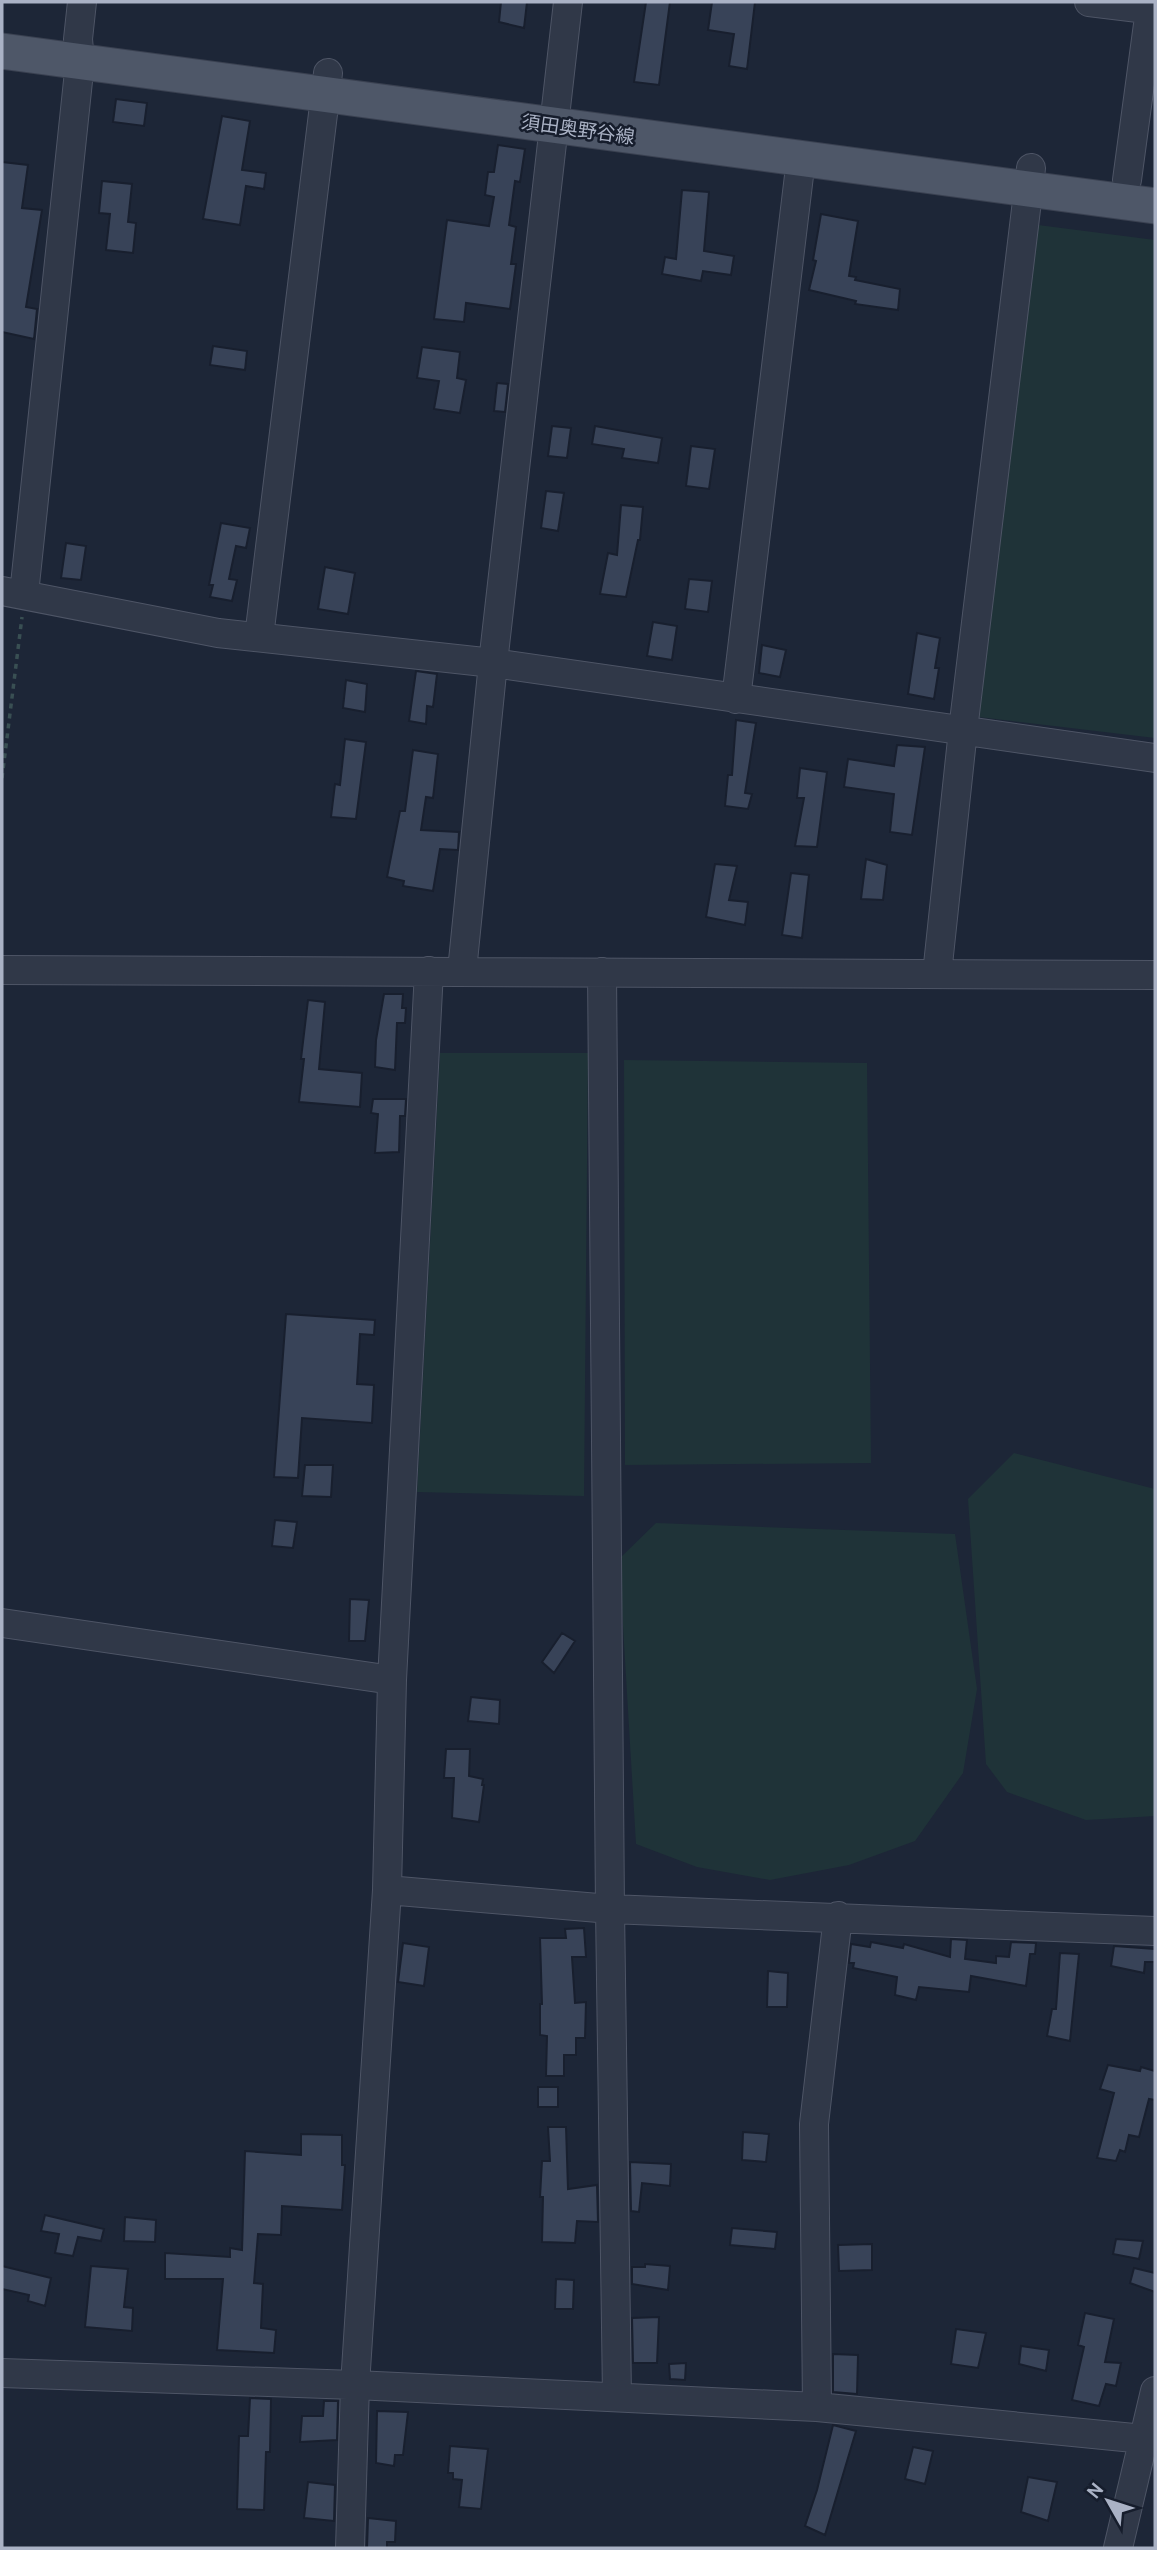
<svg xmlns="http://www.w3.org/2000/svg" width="1157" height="2550" font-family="Cabin,'Noto Sans JP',sans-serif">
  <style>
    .green { fill: #1f3338 }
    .building { fill: #384358; stroke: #181f2e; stroke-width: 2 }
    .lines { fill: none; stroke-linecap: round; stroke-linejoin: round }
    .minor-casing { stroke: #4e5566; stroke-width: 30 }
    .major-casing { stroke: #3a4151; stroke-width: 37 }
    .path { stroke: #394f53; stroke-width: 3.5; stroke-dasharray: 5 5; stroke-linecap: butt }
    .minor { stroke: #303848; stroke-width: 28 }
    .major { stroke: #4e5768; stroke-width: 35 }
    .labels { text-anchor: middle; stroke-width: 5; stroke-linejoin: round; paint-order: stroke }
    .street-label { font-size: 19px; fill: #aab2c5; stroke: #161d2c }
  </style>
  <rect width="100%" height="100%" fill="#1d2637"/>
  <path class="green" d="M1038 225 1155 240V738L979 717Z
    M440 1053H588L584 1496 417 1492Z
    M624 1060 867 1063 871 1463 625 1465Z
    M1014 1453 1155 1489V1816L1086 1820 1007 1792 986 1764 968 1499Z
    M656 1523 955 1534 977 1689 963 1773 915 1841 849 1865 770 1880 697 1867 636 1844 619 1559Z"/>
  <path class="building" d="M501 2H527L524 28 499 22Z
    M646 2H670L659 85 634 82Z
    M712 2H755L747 69 729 66 734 34 708 30Z
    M116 99 147 103 144 126 113 122Z
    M222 116 250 121 242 170 266 173 264 189 246 186 240 225 203 219Z
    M498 145 525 149 520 182 515 181 509 225 516 227 511 264H516L510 309 466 303 464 322 434 319 447 220 489 226 494 197 485 195 488 172H494Z
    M2 162 28 165 22 208 42 210 26 307 37 309 34 339 2 332Z
    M102 181 132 184 128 222 136 223 133 253 106 250 110 214 99 213Z
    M682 190 709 192 704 251 734 256 731 275 703 271 701 281 662 274 665 257 676 259Z
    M821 214 858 221 849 276 856 277 855 280 900 289 898 310 855 304 856 301 809 290 816 261 813 260Z
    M213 346 247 351 245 370 210 365Z
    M422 347 460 352 457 378 466 380 460 413 434 409 439 381 417 378Z
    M497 383 508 384 505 412 494 411Z
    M552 426 571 428 567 458 548 456Z
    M595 426 662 438 658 463 622 458 624 449 592 444Z
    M691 446 715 449 709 489 686 486Z
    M546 491 564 493 558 531 541 528Z
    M621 505 643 507 640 540H638L626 597 600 594 608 553 617 555Z
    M221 523 250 528 246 548 236 546 229 579 237 580 232 601 210 597 213 585H209Z
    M66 543 86 546 81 580 61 578Z
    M325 567 355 573 348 614 318 609Z
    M689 579 712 581 708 612 685 609Z
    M653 622 677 626 672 660 647 656Z
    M917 633 940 638 935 668H939L934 699 908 694Z
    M762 645 786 650 780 677 759 673Z
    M416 671 437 674 433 707 427 706 426 724 409 721Z
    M346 680 367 684 365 712 343 708Z
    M736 720 756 723 745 793 752 794 748 809 725 806 728 775H732Z
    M345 739 366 742 356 819 331 817 335 784 340 785Z
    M897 745 925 747 912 835 890 832 894 794 844 787 848 759 894 766Z
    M413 750 438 754 433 798 426 797 421 830 459 832 458 850 440 849 433 891 403 886 404 881 387 877 400 811H405Z
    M800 768 827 772 817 847 795 846 804 798H797Z
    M866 859 887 865 883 900 861 899Z
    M715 864 737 866 729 900 748 902 745 925 706 917Z
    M791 873 809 875 802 938 782 935Z
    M384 994H403L402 1008H406L405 1023H397L395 1070 375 1067 376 1040Z
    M308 1000 325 1002 319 1069 362 1073 360 1107 299 1102 304 1059H301Z
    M373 1099H406L405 1116H400L399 1152 375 1153 378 1114 371 1113Z
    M286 1314 375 1320 374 1335 360 1334 357 1384 374 1385 372 1423 302 1418 298 1478 274 1477Z
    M305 1465H333L331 1497 302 1496Z
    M275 1520 297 1522 293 1548 272 1546Z
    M350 1599 369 1600 365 1641H349Z
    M562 1633 575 1641 554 1673 542 1662Z
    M471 1697 500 1700 499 1724 468 1721Z
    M446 1749H470L469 1776 483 1779 482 1785H484L479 1822 452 1818 454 1778H444Z
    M584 1928 586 1957H572L575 2003 586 2002 585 2038H576V2055H564V2076H546L547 2036 540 2035V2004H542L540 1938H566L565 1929Z
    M951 1939 967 1940 965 1959 996 1963V1956L1009 1957 1011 1942 1036 1943 1035 1954H1030L1026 1986 971 1976 969 1992 919 1987 916 2000 895 1995 897 1977 853 1968 854 1963H849L851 1944 870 1947 871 1942 903 1948 904 1944 950 1957Z
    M403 1943 429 1947 424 1986 398 1982Z
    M1114 1946 1155 1949V1962H1145L1144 1973 1111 1966Z
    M1060 1953 1079 1954 1070 2041 1047 2036 1052 2009H1056Z
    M768 1971 788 1973 787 2007H767Z
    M1108 2065 1140 2071 1141 2067 1155 2071V2100L1149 2099 1139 2137 1129 2135 1125 2152 1120 2150 1116 2161 1097 2158 1114 2093 1100 2089Z
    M538 2087H558V2107H538Z
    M548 2127H566L568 2189 597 2185 598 2222 577 2221 575 2243 542 2242 543 2197H540L542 2161H550Z
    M743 2132 769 2134 766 2162 742 2160Z
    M301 2134 342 2135V2165H345L342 2210 282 2206 281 2235 258 2234 254 2283 263 2284 261 2328 276 2330 274 2353 217 2350 223 2279H165V2253L230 2257V2248L242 2250 245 2151 301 2155Z
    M630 2162 671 2164 670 2186 642 2183 639 2212 631 2211Z
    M45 2215 104 2229 101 2241 78 2237 73 2256 55 2253 59 2234 41 2231Z
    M125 2217 156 2220 155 2242 124 2241Z
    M732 2228 777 2232 775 2249 730 2245Z
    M1116 2239 1143 2241 1139 2259 1113 2254Z
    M872 2244V2270L839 2271 838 2245Z
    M645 2264 670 2266 668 2290 632 2284V2267H645Z
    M2 2266 51 2278 45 2306 28 2301 29 2295 2 2289Z
    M91 2266 128 2269 124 2307 133 2308 132 2331 85 2327Z
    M1134 2268 1155 2273V2292L1130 2283Z
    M556 2279 574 2280 573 2309H555Z
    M1085 2313 1114 2319 1105 2362 1121 2363 1116 2386 1106 2384 1099 2406 1072 2400 1084 2347 1078 2345Z
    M659 2317 657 2363H633L632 2318Z
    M956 2329 986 2333 978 2368 951 2364Z
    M1021 2346 1049 2350 1046 2371 1019 2364Z
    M833 2354 858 2355 857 2394 833 2392Z
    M686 2363 685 2380 670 2379 669 2364Z
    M250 2398 271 2399 270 2452H266L264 2510 237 2509 239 2436H248Z
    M324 2401H338L337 2440 300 2442 302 2416H323Z
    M377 2411 408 2412 403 2455H395L394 2466 376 2463Z
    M833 2425 856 2431 825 2535 805 2526 817 2490Z
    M450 2446 488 2449 481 2509 459 2507 462 2480 453 2479V2473H448Z
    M913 2447 933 2451 925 2484 905 2479Z
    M1028 2477 1057 2482 1048 2521 1021 2512Z
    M308 2482 335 2485 334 2521 304 2518Z
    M368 2518 396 2521 395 2542H387V2548H367Z"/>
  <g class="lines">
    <defs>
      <path id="minor" d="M1089 2 1155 10
        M1127 180 1151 2
        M2 591 218 633 493 663 1155 758
        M24 594 80 62 78 39 82 2
        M259 637 328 73
        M736 699 801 159
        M2 970 1155 975
        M462 971 493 663 568 2
        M602 972 610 1909 617 2397
        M937 974 963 730 1031 168
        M2 1623 392 1680
        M387 1890 610 1909 1155 1931
        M2 2373 355 2385 817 2407 1144 2439
        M817 2407 814 2124 838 1916
        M350 2548 355 2385 387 1890 392 1680 429 971
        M1118 2548 1155 2391"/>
      <path id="major" d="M2 51 1155 206"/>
    </defs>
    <use href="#minor" class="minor-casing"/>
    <use href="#major" class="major-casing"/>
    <path class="path" d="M2 778 22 617"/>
    <use href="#minor" class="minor"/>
    <use href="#major" class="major"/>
  </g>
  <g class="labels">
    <g class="street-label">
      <text transform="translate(578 129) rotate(8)" y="7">須田奥野谷線</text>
    </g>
  </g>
  <rect width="1157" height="2550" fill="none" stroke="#aab2c5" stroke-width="7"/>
  <g transform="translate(1108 2501) rotate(309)" stroke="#161d2c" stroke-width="5" paint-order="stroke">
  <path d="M0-5L12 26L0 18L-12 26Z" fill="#aab2c5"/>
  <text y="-10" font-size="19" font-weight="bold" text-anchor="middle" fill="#aab2c5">N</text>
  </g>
</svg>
